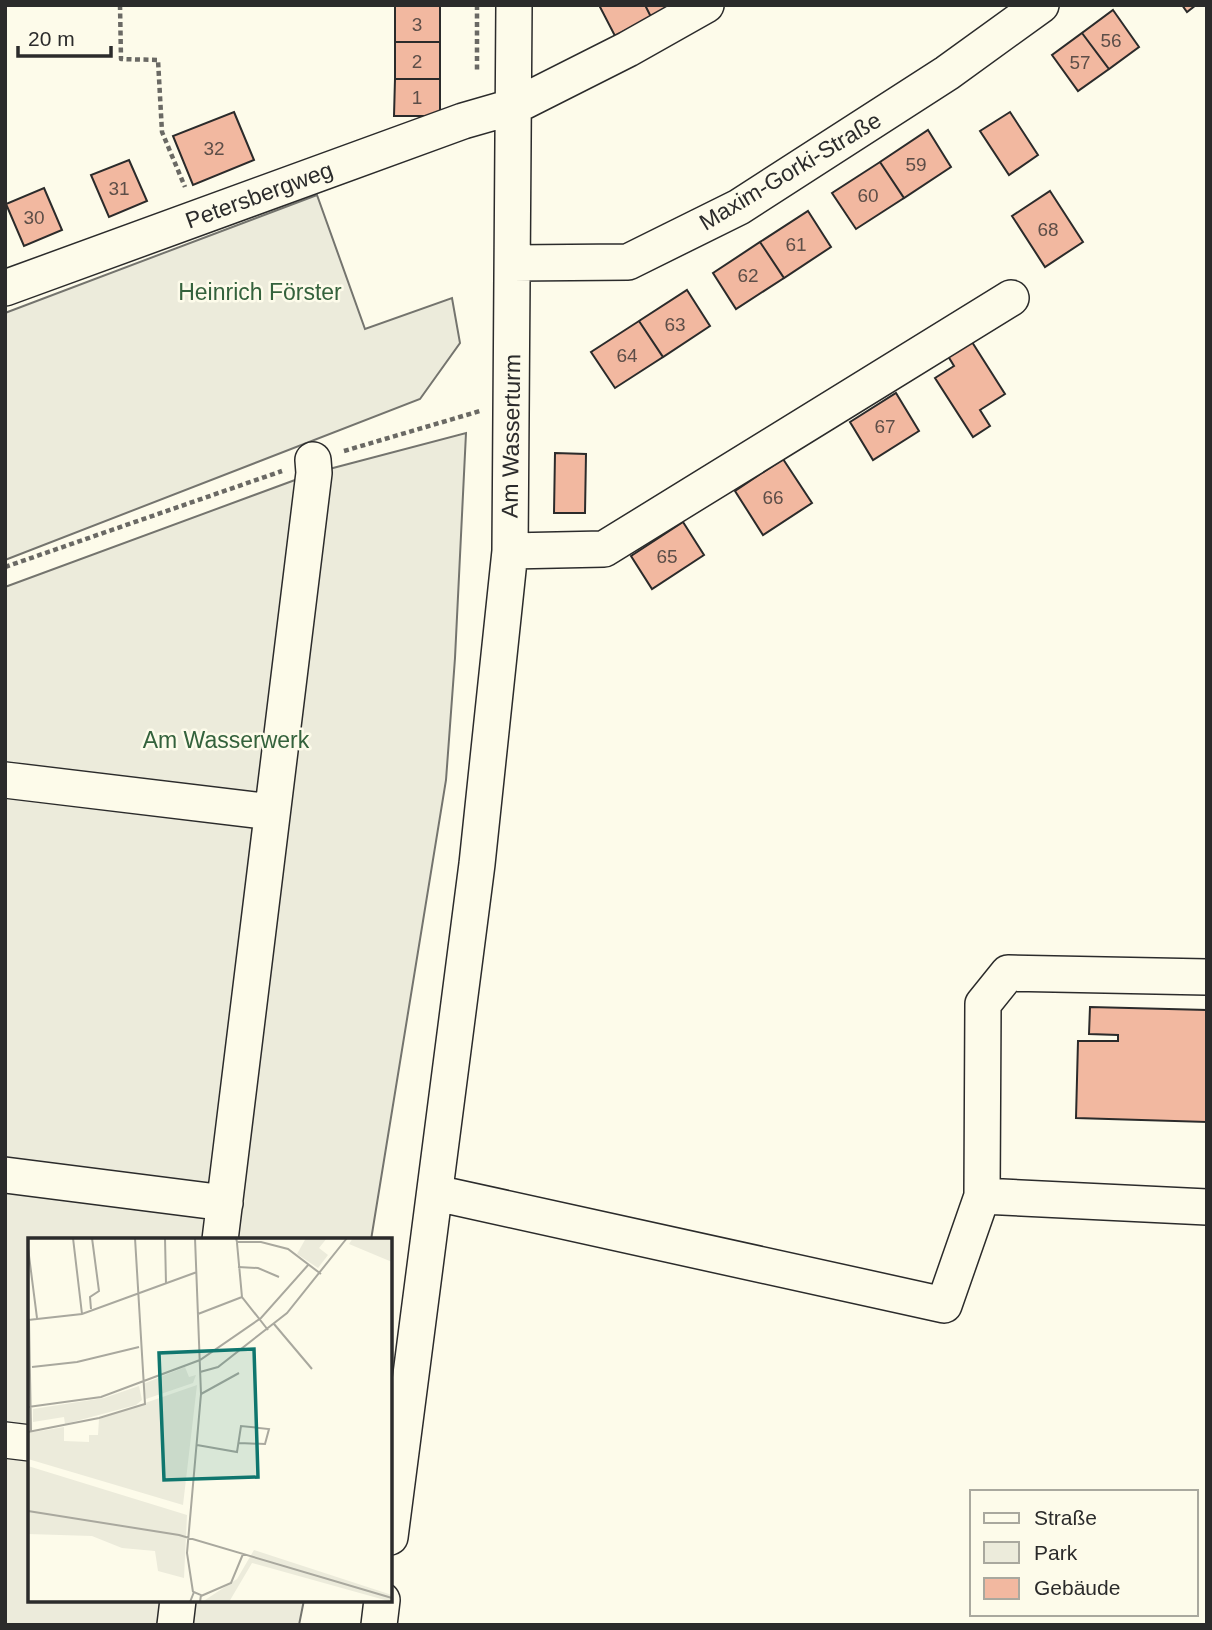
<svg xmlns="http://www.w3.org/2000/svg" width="1212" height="1630" font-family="Arial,sans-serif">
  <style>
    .green { fill: #ecebdb; stroke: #74746e; stroke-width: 2 }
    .building { fill: #f2b8a0; stroke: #2b2b2b; stroke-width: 2 }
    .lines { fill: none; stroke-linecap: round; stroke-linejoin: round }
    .minor-casing { stroke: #2b2b2b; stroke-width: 38 }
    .path { stroke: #6a6964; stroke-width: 4.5; stroke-dasharray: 5 3.5; stroke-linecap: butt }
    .minor { stroke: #fdfbea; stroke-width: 35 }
    .labels { text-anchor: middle; stroke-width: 5; stroke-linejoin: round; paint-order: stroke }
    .number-label { font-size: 19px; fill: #5d4e48 }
    .street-label { font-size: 23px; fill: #2b2b2b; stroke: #fdfbea }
    .park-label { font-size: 23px; fill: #34623c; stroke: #fdfbea }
    .inset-road { fill: none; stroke: #a9a89e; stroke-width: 2 }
    .view { fill: #0f766e; fill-opacity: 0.15; stroke: #0f766e; stroke-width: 3.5 }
    .inset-edge { fill: none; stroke: #2b2b2b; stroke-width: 3.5 }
  </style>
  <rect width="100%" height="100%" fill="#fdfbea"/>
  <path class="green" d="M317 195 365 329 452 298 460 343 420 399 5 560V313Z
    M466 433 455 658 446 780 371 1240H30V1600H304L299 1625H5V587L314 473Z"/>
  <path class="building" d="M395 5 440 6V42H395Z
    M599 5H645L651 17 615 36Z
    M645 5H674L651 17Z
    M1182 5H1196L1187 12Z
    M1113 10 1139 47 1109 69 1082 33Z
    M1082 33 1109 69 1078 91 1052 55Z
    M395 42H440V79H395Z
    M395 79H440V116H394Z
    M234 112 254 160 193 185 173 136Z
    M1010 112 1038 155 1009 175 980 131Z
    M928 130 951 167 904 198 880 162Z
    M129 160 147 201 109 217 91 175Z
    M880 162 904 198 856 229 832 193Z
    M44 188 62 230 24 246 6 204Z
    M1050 191 1083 242 1045 267 1012 216Z
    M808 211 831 247 784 278 760 242Z
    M760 242 784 278 736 309 713 273Z
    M687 290 710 326 663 357 639 321Z
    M639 321 663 357 615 388 591 352Z
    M972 342 1005 394 980 410 990 426 973 437 935 378 954 366 948 356Z
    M896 393 919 431 873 460 850 422Z
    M555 453 586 454 585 513H554Z
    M783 459 812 503 763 535 735 491Z
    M683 522 704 555 652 589 631 556Z
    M1090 1007 1207 1010V1122L1076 1118 1078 1041H1118V1035L1089 1034Z"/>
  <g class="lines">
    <defs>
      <path id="minor" d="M513 263 628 262 739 207 947 73 1041 5
        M5 288 463 121 515 106 628 49 706 5
        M510 551 604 549 1011 298
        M5 780 272 812
        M5 1175 225 1203
        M436 1193 944 1305 982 1196 983 1004 1008 973 1207 977
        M982 1196 1207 1207
        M220 1240 314 473 313 460
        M5 1440 30 1443
        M390 1537 477 864 510 551 514 5
        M175 1625 178 1600
        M379 1625 382 1600"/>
    </defs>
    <use href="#minor" class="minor-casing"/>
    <path class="path" d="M120 5 121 59 158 60 162 132 185 187
      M477 5V70
      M344 451 480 411
      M5 567 282 471"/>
    <use href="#minor" class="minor"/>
  </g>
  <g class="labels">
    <g class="number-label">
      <text x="417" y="31">3</text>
      <text x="1111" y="47">56</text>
      <text x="417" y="68">2</text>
      <text x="1080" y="69">57</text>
      <text x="417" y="104">1</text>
      <text x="214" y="155">32</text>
      <text x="916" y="171">59</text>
      <text x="119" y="195">31</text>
      <text x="868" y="202">60</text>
      <text x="34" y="224">30</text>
      <text x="1048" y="236">68</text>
      <text x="796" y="251">61</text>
      <text x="748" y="282">62</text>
      <text x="675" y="331">63</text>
      <text x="627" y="362">64</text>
      <text x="885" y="433">67</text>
      <text x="773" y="504">66</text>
      <text x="667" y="563">65</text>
    </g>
    <g class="street-label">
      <text transform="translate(790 171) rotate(-31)" y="8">Maxim-Gorki-Straße</text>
      <text transform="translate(259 195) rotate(-20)" y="8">Petersbergweg</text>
      <text transform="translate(511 436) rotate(-89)" y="8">Am Wasserturm</text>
    </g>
    <g class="park-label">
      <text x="260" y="300">Heinrich Förster</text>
      <text x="226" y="748">Am Wasserwerk</text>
    </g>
  </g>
  <g transform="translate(28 1238)">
    <rect width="364" height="364" fill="#fdfbea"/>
    <path d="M278 0H299L291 10 300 17 290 30 269 16ZM325 0H364V24L321 6ZM157 129 161 139 168 137 165 145 118 161 115 146ZM169 147 155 267 0 221V195L36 189V203L61 204V197H70L71 181ZM111 148 114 162 108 167 37 186 36 179 5 184V171L76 160ZM0 228 159 277 156 340 130 333 127 313 94 310 64 298 0 296ZM226 312 364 357V364L224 325 201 364H174L209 341Z" fill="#ecebdb"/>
    <path class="inset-road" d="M45 0 54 76M137 0 138 46M208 0 209 4H233L260 11 293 36M209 5 214 59 240 92M0 10 9 80M210 29 230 30 251 39M63 71 62 59 71 53 64 0M170 76 214 59M0 82 54 76 169 34M1 82 3 193M246 86 284 131M4 129 49 124 111 109M172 134 190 129 259 75 319 0M173 156 211 135M0 169 73 159 172 122 233 80 281 26M0 194 71 180 117 166 107 0M169 207 209 214 213 188 241 191 237 206 211 205M0 273 151 297 364 360M165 354 159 315 173 156 167 0M173 358 203 345 215 316M162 364 166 354 173 357 172 364"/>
    <path class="view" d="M226 111 230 239 136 242 131 115Z"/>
    <rect width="364" height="364" class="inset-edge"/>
  </g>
  <rect width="1212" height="1630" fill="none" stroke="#2b2b2b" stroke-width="14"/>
  <rect x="970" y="1490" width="228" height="126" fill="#fdfbea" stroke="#a9a89e" stroke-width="2"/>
  <rect x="984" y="1513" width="35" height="10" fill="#fdfbea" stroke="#a9a89e" stroke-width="2"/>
  <text x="1034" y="1525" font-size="21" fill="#2b2b2b">Straße</text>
  <rect x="984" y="1542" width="35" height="21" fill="#ecebdb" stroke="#a9a89e" stroke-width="2"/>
  <text x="1034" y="1560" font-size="21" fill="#2b2b2b">Park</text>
  <rect x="984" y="1578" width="35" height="21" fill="#f2b8a0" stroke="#a9a89e" stroke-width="2"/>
  <text x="1034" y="1595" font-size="21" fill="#2b2b2b">Gebäude</text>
  <path d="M18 46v10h93v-10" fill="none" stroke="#2b2b2b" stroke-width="3.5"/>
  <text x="28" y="46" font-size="21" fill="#2b2b2b" stroke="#fdfbea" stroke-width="5" paint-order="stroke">20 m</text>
</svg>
